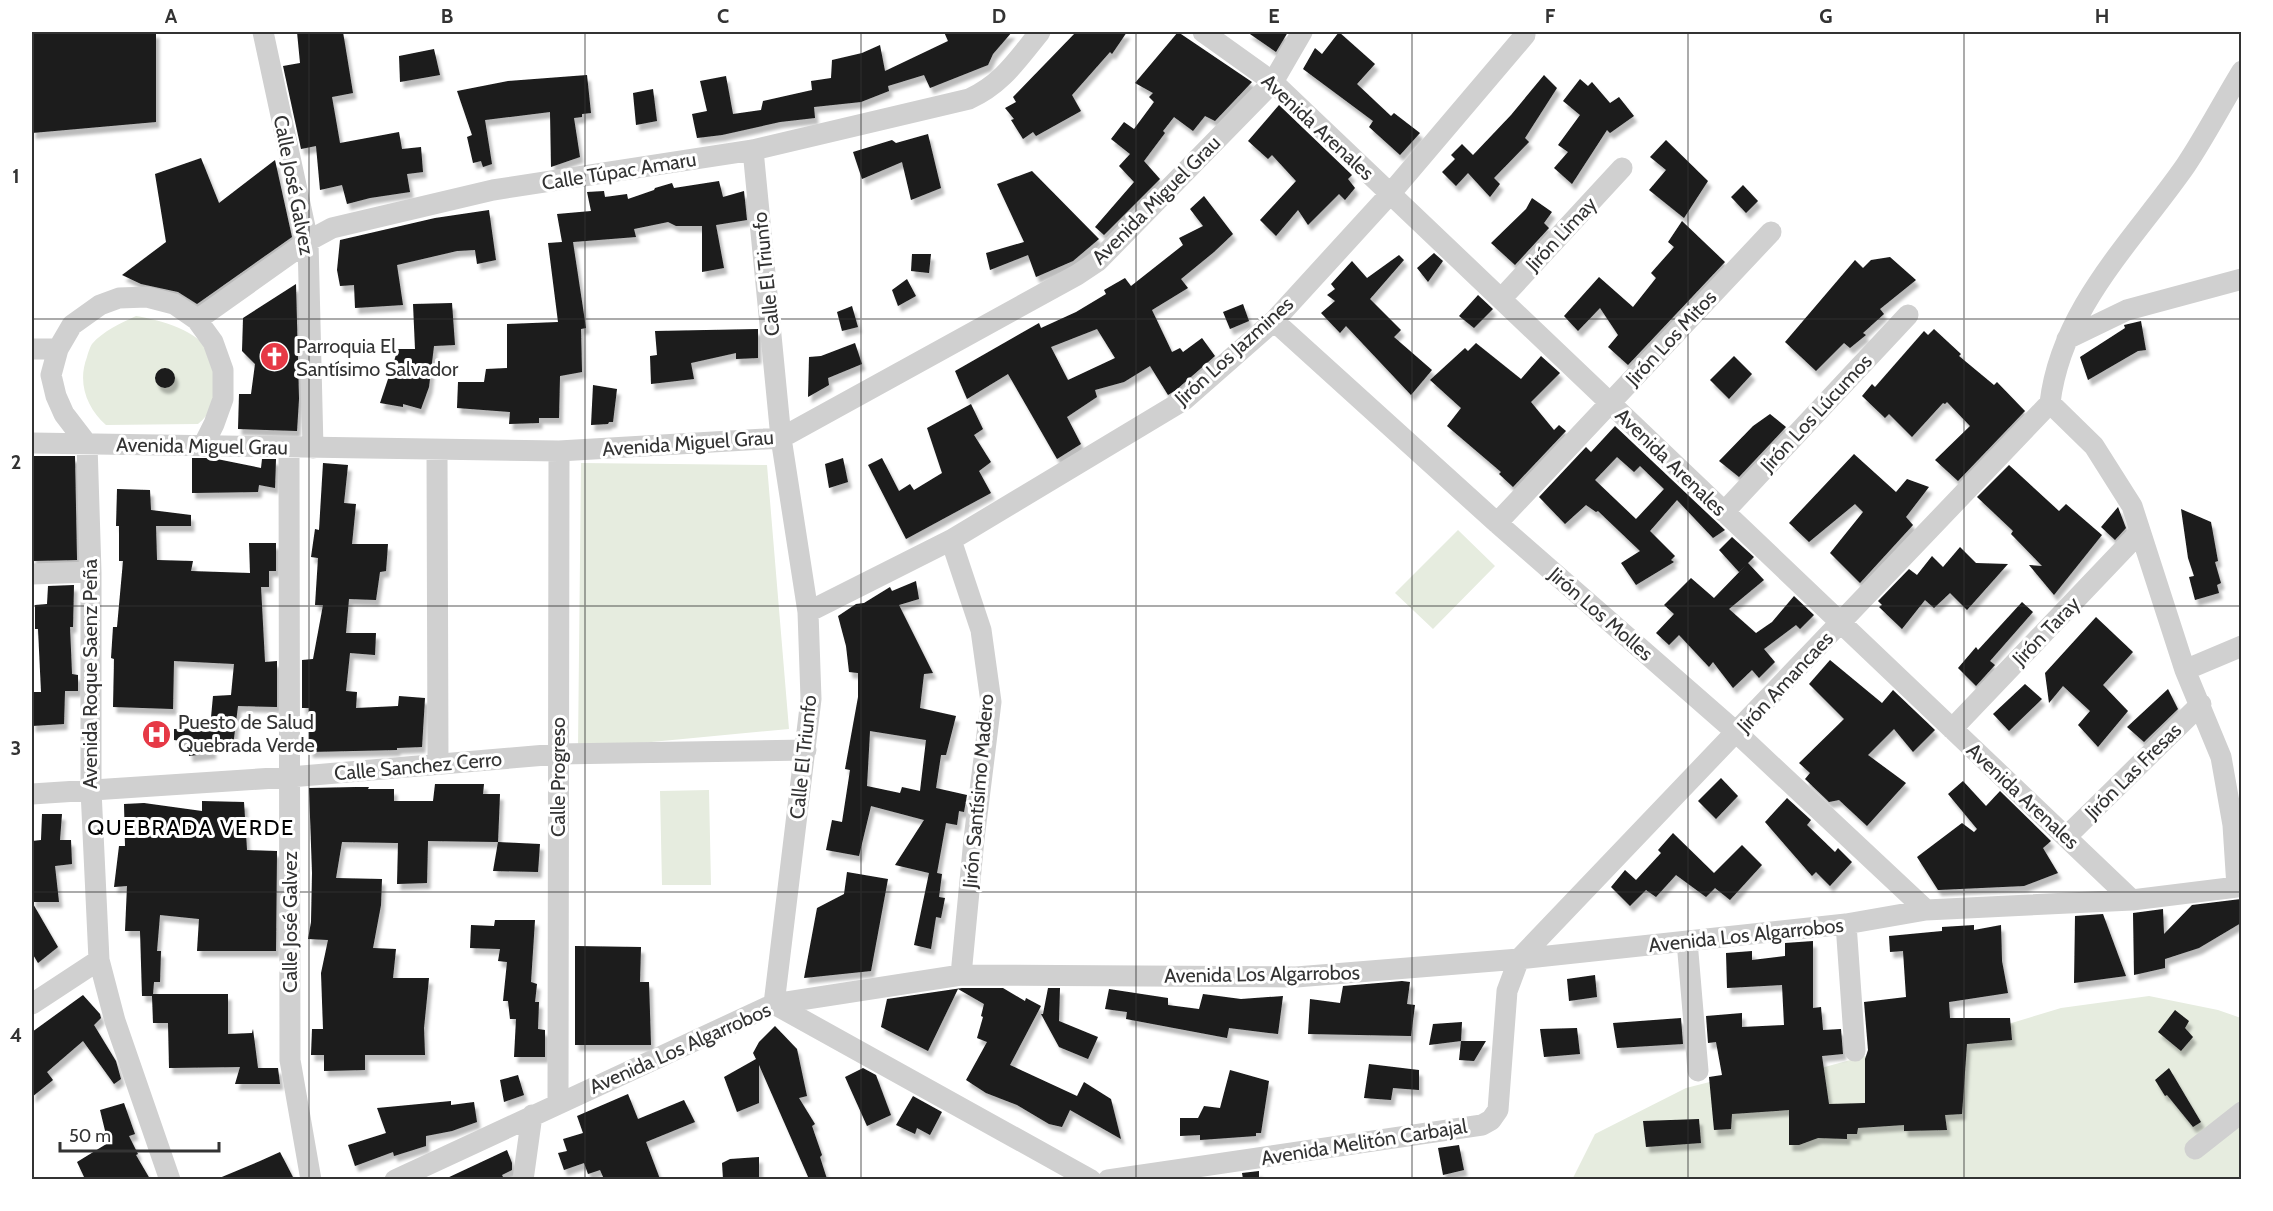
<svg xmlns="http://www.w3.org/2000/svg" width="2273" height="1211" font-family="Cabin,sans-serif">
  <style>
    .green { fill: #e6ecdf }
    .building { fill: #1a1a1a; fill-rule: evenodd; filter: url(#shadow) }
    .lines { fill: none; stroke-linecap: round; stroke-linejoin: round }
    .street { stroke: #d0d0d0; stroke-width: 21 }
    .grid { fill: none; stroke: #333; stroke-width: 1.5; stroke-opacity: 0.55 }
    .labels { text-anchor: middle; stroke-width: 6; stroke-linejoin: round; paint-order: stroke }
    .street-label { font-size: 20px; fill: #333; stroke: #fff }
    .poi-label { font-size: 20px; fill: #333; stroke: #fff; text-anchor: start }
    .quarter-label { font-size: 22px; letter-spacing: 1.5px; fill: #000; stroke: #fff }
    .neatline { fill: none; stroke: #333; stroke-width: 2 }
    .grid-label { font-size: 20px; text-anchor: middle; font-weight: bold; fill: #333 }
  </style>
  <defs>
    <filter id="shadow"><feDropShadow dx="3.5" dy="6" stdDeviation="1.5" flood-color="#0004"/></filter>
  </defs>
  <rect width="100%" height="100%" fill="#fff"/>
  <path class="green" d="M136 316C159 320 201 330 211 356 213 364 213 375 214 383 215 401 212 412 198 424L106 425C87 408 77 383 87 357 88 353 90 347 92 344 103 331 121 323 136 316Z
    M581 463 767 465 789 729 578 749Z
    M1458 530 1495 566 1433 629 1395 593Z
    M709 790 711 885H662L660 791Z
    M2149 996 2218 1010 2241 1018V1179L1572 1180 1595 1134 1686 1088 1761 1069 1810 1071 1865 1056 1919 1058 1965 1037 2061 1008Z"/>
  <path class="building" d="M32 32H156V122L32 133Z
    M297 32H343L353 93 332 97 340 143 399 132 402 149 421 147 423 172 407 174 410 192 370 198 347 204 342 185 320 190 316 146 301 149 283 66 300 63Z
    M944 32H1012L993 54 988 65 930 88 924 75 888 86 889 91 861 102 814 107 815 118 780 122 722 135 697 138 692 114 707 111 700 81 726 76 733 114 761 110 763 101 812 90 811 81 831 78 832 60 862 53 880 45 885 71 948 41Z
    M1076 32H1127L1112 54 1110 52 1072 95 1081 111 1036 136 1033 132 1023 139 1011 120 1014 119 1005 108 1016 102 1013 97Z
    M1178 32 1252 82 1215 121 1205 116 1193 131 1174 117 1163 131 1165 133 1144 161 1160 179 1104 235 1095 227 1134 182 1119 166 1130 154 1111 139 1124 122 1134 129 1154 102 1149 97 1153 93 1135 83Z
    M1247 32H1288L1276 52Z
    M1339 32 1375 64 1357 84 1391 116 1394 113 1420 133 1400 155 1369 127 1373 121 1303 69 1315 48 1322 54Z
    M434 49 440 75 400 82 399 56Z
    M587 75 591 113 582 114V117L574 118 580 157 551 167 550 112 485 120 492 164 483 167 481 161 473 163 467 137 472 135 457 91 508 81Z
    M1544 75 1557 88 1525 138 1529 142 1494 178 1500 184 1490 197 1468 173 1456 186 1442 172 1455 159 1451 155 1462 144 1473 155 1511 115Z
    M1580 79 1588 86 1592 82 1610 103 1619 97 1634 116 1610 133 1607 130 1572 184 1554 168 1568 152 1558 145 1580 115 1563 101Z
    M653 89 657 121 636 125 633 93Z
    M1279 105 1352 175 1348 179 1355 188 1345 200 1339 194 1308 225 1298 210 1276 236 1260 220 1296 181 1272 155 1268 159 1248 141Z
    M928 134 941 188 911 200 902 162 862 179 853 152 892 140 896 143Z
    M1666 140 1708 181 1684 218 1649 190 1666 170 1650 157Z
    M201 158 219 203 275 160 292 237 197 304 178 292 141 284 122 275 166 242 155 174Z
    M1032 171 1099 239 1073 261 1036 277 1028 255 990 270 986 253 1024 242 997 184Z
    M719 181 723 197 744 191 747 220 716 225 724 268 702 272V226H676L668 222 634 229 636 237 573 242 586 328 581 329 582 372 560 376 559 418H539V423L509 424 510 412 457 408 458 382H484L486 369 507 368V324L558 322 548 243 562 242 557 214 591 211 587 192 604 191 605 197 627 194 628 199 654 190 655 188 672 183 674 188Z
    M1743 185 1758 201 1746 213 1731 197Z
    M1204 196 1233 234 1214 252 1181 279 1188 288 1152 310 1172 352 1180 348 1183 352 1202 338 1215 356 1176 390 1168 395 1150 366 1124 382 1095 390 1097 397 1067 417 1081 444 1057 459 1008 374 967 399 955 371 1039 323 1041 328 1076 312 1106 294 1104 290 1125 278 1131 286 1183 245 1179 238 1203 226 1190 209ZM1097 329 1115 358 1068 380 1051 347Z
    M1532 198 1552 212 1544 223 1549 228 1515 265 1491 243 1526 209Z
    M489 210 496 260 477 264 475 250 457 251 397 265 403 305 355 308 354 285 340 286 337 270 340 240 435 218Z
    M1682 221 1725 262 1628 365 1608 347 1618 335 1600 308 1578 331 1564 316 1599 277 1633 307 1656 278 1651 273 1674 247 1668 242Z
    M1434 253 1443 261 1428 282 1417 268Z
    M912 254H931L929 273 911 271Z
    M1399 255 1404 260 1370 299 1401 330 1394 337 1432 370 1411 395 1346 326 1340 333 1321 313 1335 301 1327 295 1335 289 1331 284 1352 261 1367 278Z
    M1890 257 1916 280 1880 309 1884 314 1863 333 1866 335 1850 348 1844 343 1816 371 1785 342 1855 260 1863 268 1871 260Z
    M907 279 916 296 898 306 892 290Z
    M296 284 299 399 297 431 238 429 239 394H251L255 364 242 351 243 318Z
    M1478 295 1493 309 1474 328 1459 316Z
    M452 303 455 345 434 346 429 387 421 409 403 404V407L380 403 398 349H415L413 304Z
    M1243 304 1249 321 1230 329 1223 312Z
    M852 306 858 327 842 331 837 312Z
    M2141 321 2146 350 2138 351 2088 380 2080 357 2125 328 2124 325Z
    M758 329V358L736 359V353L691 363 694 379 651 384 650 356 657 355 655 331Z
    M1934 329 1961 354 1959 356 1994 385 1997 382 2025 411 1958 481 1935 460 1970 426 1947 402 1945 404 1943 403 1912 437 1889 414 1885 418 1862 396 1872 384 1875 387 1924 331 1928 335Z
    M855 343 862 364 828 378 829 385 808 397 809 357 821 356Z
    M1476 343 1521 379 1541 356 1560 373 1531 402 1554 430 1559 425 1566 431 1513 487 1499 474 1501 472 1447 426 1461 408 1430 380 1465 348 1468 351Z
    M1734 356 1752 374 1729 399 1710 380Z
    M155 378a10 10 0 1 1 20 0a10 10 0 1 1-20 0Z
    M593 385 617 389 613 422H609L608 424 591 425Z
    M971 404 983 429 974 435 991 462 979 471 991 493 906 539 868 465 882 458 899 491 910 484 914 490 942 473 927 428Z
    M1770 414 1786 427 1739 477 1719 461 1753 426Z
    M1615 426 1725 530 1713 538 1677 500 1650 531 1675 556 1671 560 1674 562 1636 585 1621 563 1640 551 1598 511 1596 512 1586 505 1565 524 1539 497 1586 447 1591 452ZM1617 457 1634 472 1640 466 1664 489 1636 519 1595 480Z
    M1854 454 1896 492 1907 479 1929 487 1906 517 1913 525 1860 583 1830 553 1863 512 1855 504 1809 542 1789 523Z
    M32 456H75L77 560 32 561Z
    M192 458H212L261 468 262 459H276L275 488 259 485 258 492 192 493Z
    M843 458 848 482 829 488 825 464Z
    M323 463 348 465 344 503 356 504 352 544H388L386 571 380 572 376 600 349 599 346 633H376L375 655 350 653 346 691 357 692 356 708 398 706 399 696 425 698 422 747 397 748V750L309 752V708H302V660L313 659 323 605H315L318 558 311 557 315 529 319 530Z
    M2009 465 2059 511 2066 504 2102 535 2054 595 2029 565 2042 566 2011 534 2013 531 1977 497Z
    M117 489 150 490 151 510 191 515V526H156L157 560 193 561 191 571 250 573 249 543H276V571H269V587H261L265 662 277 661V707L238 706 233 746 212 744 213 753 189 756 188 742 174 740V729L210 728 213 696 231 695 234 664 174 661 173 709 113 707 114 659 111 658 113 627H117L123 561H119V526H116Z
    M2118 507 2126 528 2115 540 2101 527Z
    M2181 509 2211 522 2218 561 2215 562 2221 583 2217 585 2219 593 2195 600 2189 577 2194 576 2188 558Z
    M1732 537 1754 557 1739 572 1719 550Z
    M1960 547 1976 563 2008 564 1967 610 1950 593 1934 608 1925 600 1902 629 1879 607 1882 605 1878 601 1909 569 1917 575 1932 556 1943 567Z
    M1748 563 1764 580 1729 609 1756 633 1772 622 1794 596 1814 615 1800 629 1796 625 1764 649 1775 662 1759 678 1752 670 1733 688 1713 662 1709 667 1679 635 1669 645 1656 633 1674 614 1664 605 1691 578 1714 598Z
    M916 581 919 599 899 605 933 673 924 674 920 708 956 716 946 755H941L936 788 967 795 964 812 959 811 957 825 946 823 937 873 942 874 939 897 945 898 941 918 936 917 931 949 914 945 929 873 895 865 924 820 871 806 859 856 826 850 832 820 842 822 850 770 845 769 858 697V673L849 672 846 646 838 616 856 604 864 603 890 587 892 591ZM870 731 926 740 920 791 902 787 900 793 867 786Z
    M74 585 73 627H70L72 674 78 675V691H65L64 724 32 726V692H41L38 629H35V605L47 604 48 586Z
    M2022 602 2033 612 1990 661 1995 665 1976 686 1958 668 1976 647 1978 650Z
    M2096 617 2133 652 2103 685 2128 711 2098 747 2078 725 2090 711 2063 686 2049 703 2045 673Z
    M1830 660 1882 703 1893 690 1935 730 1913 752 1894 729 1868 755 1906 783 1867 826 1839 800 1829 802 1805 779 1810 773 1799 763 1844 719 1809 684Z
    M2025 684 2042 699 2009 731 1993 714Z
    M2168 689 2178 709 2144 742 2127 727Z
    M1721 778 1738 796 1716 819 1698 801Z
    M1963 781 1986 806 2000 791 2051 841 2043 848 2058 873 2024 886 1938 890 1917 857 1962 823 1974 832 1977 829 1948 794Z
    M435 784H484L483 794H500L498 842 540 844 538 872 493 871 498 842 428 841 427 883 397 884 398 843 342 842 336 878 382 879 381 905 373 948 396 949 393 978H429L424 1028 425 1055H365V1070L324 1071V1055H311L312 1029H323L321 973 328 940 308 939 311 922 312 873 309 788 356 787H369L368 789H394V801H433Z
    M1787 798 1811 820 1807 825 1835 852 1838 848 1852 862 1830 886 1816 872 1812 876 1765 822Z
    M202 801 244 802 247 850 277 851 276 951H197L199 919 160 915 157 951H161L160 982H154L153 994H228V1034L252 1033 253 1029 258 1068H278L280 1084H235L240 1067 169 1068 168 1023H153L152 996H142L140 931H125L127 886 114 887 119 846H125L124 804 144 803 202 811Z
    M42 814H62L60 840H71L72 864 55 866 59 902H32V841L41 840Z
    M1673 833 1714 873 1742 845 1762 865 1730 900 1715 888 1706 897 1676 875 1656 897 1646 890 1630 906 1611 887 1625 870 1636 880 1661 853 1658 850Z
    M847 872 888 879 871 971 804 978 817 908 844 894Z
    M2241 899V923L2199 948 2165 959V968L2134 975 2133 913 2163 909 2164 934 2192 905Z
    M32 902 58 947 38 963 32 953Z
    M2103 914 2126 976 2074 983 2075 916Z
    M495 920H535L531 982 537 984 535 1002H539L538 1029 545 1030V1057H514L516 1019H510L508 1001H503L507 962 498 961 500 949 470 948 471 925 494 926Z
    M1974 925V930L2001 925 2002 961 2008 993 1949 1002 1950 1018H2010L2012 1040 1967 1044 1962 1114 1945 1115 1947 1130 1904 1131V1125L1858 1128 1857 1134H1847V1139L1818 1138 1799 1145H1789V1110L1732 1114 1731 1129 1714 1130 1709 1077 1722 1075 1716 1042 1708 1043 1706 1016 1742 1013V1027L1784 1025 1782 985 1727 988 1726 953 1752 951V960L1785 956V943L1813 941V1008L1821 1007 1823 1030 1841 1029 1843 1054 1822 1056 1829 1104 1865 1103V1059L1868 1050 1864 1002 1906 997 1903 951 1890 952 1889 936 1942 931V927Z
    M575 946 641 947 640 982H649L651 1045H575Z
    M1595 975 1597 997 1569 1001 1567 979Z
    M1402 981 1410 982 1407 1004 1415 1005 1411 1036 1308 1034 1310 999 1340 1003 1343 986Z
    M962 988H1003L1025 1001 1026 998 1041 1006 1010 1065 1077 1096 1084 1082 1111 1099 1121 1139 1070 1110 1062 1127 1049 1124 1017 1105 986 1093 966 1080 987 1042 977 1038 983 1017 981 1016 984 1004 958 989 928 1051 881 1027 887 999Z
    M1048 988H1060L1059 1021 1098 1037 1088 1059 1059 1047 1041 1014H1043Z
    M1109 989 1168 998V1005L1199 1009 1203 994 1241 999 1283 996 1278 1034 1229 1028 1227 1038 1126 1019 1127 1012 1105 1009Z
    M83 995 100 1014 101 1018 94 1025 116 1061 121 1079 114 1084 83 1041 47 1072 53 1080 32 1097V1032Z
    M2175 1010 2189 1021 2185 1028 2193 1037 2181 1051 2158 1032Z
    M1681 1018 1683 1044 1617 1048 1613 1023Z
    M1462 1022 1461 1041 1429 1045 1433 1024Z
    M775 1026 797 1049 807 1096 799 1098 815 1124 812 1126 822 1155 820 1157 827 1179H809L759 1065V1103L737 1112 724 1077 756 1059 753 1053 759 1042Z
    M1577 1028 1580 1054 1544 1057 1540 1029Z
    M1461 1041H1486L1474 1061 1459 1060Z
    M1369 1064 1419 1070V1090L1393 1088 1391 1100 1364 1098Z
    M863 1068 876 1075 891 1115 867 1126 845 1077Z
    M2169 1068 2201 1122 2193 1127 2167 1095 2165 1096 2155 1080Z
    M1230 1070 1269 1081 1261 1133H1256V1136L1200 1140V1135L1180 1136V1118H1198L1204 1106 1220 1108Z
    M518 1075 524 1095 504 1102 500 1080Z
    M628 1094 638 1119 684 1100 695 1122 646 1142 660 1179H604L600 1170 588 1174 584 1163 564 1170 558 1153 567 1151 563 1139 583 1133 577 1116Z
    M913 1096 942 1112 930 1135 917 1128 915 1134 896 1125Z
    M451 1101V1105L474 1102 477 1122 452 1131 426 1136V1146L394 1156 393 1152 355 1166 348 1145 386 1133 377 1108Z
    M124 1103 135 1134 129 1136 138 1154 136 1155 150 1179H85L77 1162 108 1143 100 1110Z
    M1699 1119 1701 1143 1646 1147 1643 1121Z
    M1459 1145 1464 1170 1443 1175 1438 1148Z
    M507 1150 512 1163V1170L502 1175 504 1179H445Z
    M280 1152 294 1179H217L260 1161Z
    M759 1157V1179H723L722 1163 730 1159Z
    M1259 1171V1179H1243L1242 1173Z"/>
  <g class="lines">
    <path class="street" d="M263 32 308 241 313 448
      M1203 32 1273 82 2132 900
      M753 150 781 438 808 612 811 699 774 1004 1091 1180
      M1501 299 1622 168
      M197 320 308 241 332 228 493 190 753 150 969 99C1002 84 1017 60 1040 32
      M1274 321 1497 523 1737 733 1926 910
      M2067 339 2127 310 2242 279
      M32 349H58
      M2050 403 2094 446 2132 506 2185 670 2221 757 2233 825 2237 887
      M2050 403C2061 308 2134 240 2186 165 2206 135 2223 102 2242 71
      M32 443 559 451 781 438 1077 275 1098 261 1273 82 1302 32
      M289 447 290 1060 311 1180
      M437 450 438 764
      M1724 512 1908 315
      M1497 523 1771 232
      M951 540 981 630 991 702 974 839 961 975
      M32 574 91 572
      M808 612 951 540 1184 400 1274 321 1390 194 1525 35
      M2185 670 2242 646
      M1952 729 2140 532
      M32 794 290 777 558 754 806 750
      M2066 837 2201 704
      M1846 924 1855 1051
      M1687 941 1698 1071
      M32 1004 99 960
      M558 1103 559 451
      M2195 1149 2242 1112
      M170 1180 115 1021 99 960 91 790V572L87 444 64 414 56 396 51 375 58 349 72 325 100 305 119 298 147 297 174 304 197 320 213 342 223 370V399L214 424 203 446
      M395 1180 774 1004 961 975 1296 977 1519 959 1846 924 1926 910 2132 900 2237 887
      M523 1180 532 1115
      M1108 1180 1482 1125 1491 1120 1498 1110 1507 991 1519 959 2050 403"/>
  </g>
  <path class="grid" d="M309 32V1180M585 32V1180M861 32V1180M1136 32V1180M1412 32V1180M1688 32V1180M1964 32V1180M32 319H2242M32 606H2242M32 892H2242"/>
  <defs>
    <symbol id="church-disc" viewBox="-11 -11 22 22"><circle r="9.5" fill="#e63946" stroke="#fff"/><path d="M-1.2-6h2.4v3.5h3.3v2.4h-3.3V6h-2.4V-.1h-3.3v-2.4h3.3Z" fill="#fff"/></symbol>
    <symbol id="hospital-disc" viewBox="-11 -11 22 22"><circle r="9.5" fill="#e63946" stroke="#fff"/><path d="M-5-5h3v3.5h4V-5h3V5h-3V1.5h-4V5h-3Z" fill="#fff"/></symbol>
  </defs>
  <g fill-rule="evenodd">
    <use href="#church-disc" x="258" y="340" width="33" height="33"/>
    <use href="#hospital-disc" x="140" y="718" width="33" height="33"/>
  </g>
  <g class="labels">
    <g class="street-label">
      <text transform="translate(1318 127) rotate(43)" y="7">Avenida Arenales</text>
      <text transform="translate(619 171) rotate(-9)" y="7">Calle Túpac Amaru</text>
      <text transform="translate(294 185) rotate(79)" y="7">Calle José Galvez</text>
      <text transform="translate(1156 200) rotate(-45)" y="7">Avenida Miguel Grau</text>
      <text transform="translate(1561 234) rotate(-47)" y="7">Jirón Limay</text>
      <text transform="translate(766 274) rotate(-96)" y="7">Calle El Triunfo</text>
      <text transform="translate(1671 338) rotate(-47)" y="7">Jirón Los Mitos</text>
      <text transform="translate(1234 351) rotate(-42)" y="7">Jirón Los Jazmines</text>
      <text transform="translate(1816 413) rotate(-47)" y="7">Jirón Los Lúcumos</text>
      <text transform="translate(688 443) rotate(-4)" y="7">Avenida Miguel Grau</text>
      <text transform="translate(202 446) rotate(1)" y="7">Avenida Miguel Grau</text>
      <text transform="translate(1671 462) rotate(44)" y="7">Avenida Arenales</text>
      <text transform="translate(1601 614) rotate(41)" y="7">Jirón Los Molles</text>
      <text transform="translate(2046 631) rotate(-46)" y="7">Jirón Taray</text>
      <text transform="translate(90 674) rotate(-90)" y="7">Avenida Roque Saenz Peña</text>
      <text transform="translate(1785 682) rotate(-47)" y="7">Jirón Amancaes</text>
      <text transform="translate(803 757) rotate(-84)" y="7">Calle El Triunfo</text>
      <text transform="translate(418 766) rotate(-5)" y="7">Calle Sanchez Cerro</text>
      <text transform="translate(2133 771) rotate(-45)" y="7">Jirón Las Fresas</text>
      <text transform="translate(558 777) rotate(-90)" y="7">Calle Progreso</text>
      <text transform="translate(978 791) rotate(-85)" y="7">Jirón Santísimo Madero</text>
      <text transform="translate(2023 796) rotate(43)" y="7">Avenida Arenales</text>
      <text transform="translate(290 922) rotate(-90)" y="7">Calle José Galvez</text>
      <text transform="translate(1746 935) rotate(-6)" y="7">Avenida Los Algarrobos</text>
      <text transform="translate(1262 974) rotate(-1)" y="7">Avenida Los Algarrobos</text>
      <text transform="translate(680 1048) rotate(-24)" y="7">Avenida Los Algarrobos</text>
      <text transform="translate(1364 1142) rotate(-9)" y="7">Avenida Melitón Carbajal</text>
    </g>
    <g class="poi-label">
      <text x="296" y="353">Parroquia El<tspan x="296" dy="23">Santísimo Salvador</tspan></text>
      <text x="178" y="729">Puesto de Salud<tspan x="178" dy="23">Quebrada Verde</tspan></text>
    </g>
    <g class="quarter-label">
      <text x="191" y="835">QUEBRADA VERDE</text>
    </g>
  </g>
  <rect width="2273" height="1211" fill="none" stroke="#ffffff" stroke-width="66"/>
  <path d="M60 1142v9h159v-9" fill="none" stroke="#333333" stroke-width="3"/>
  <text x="69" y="1142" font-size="18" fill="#333333" stroke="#ffffff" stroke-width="4.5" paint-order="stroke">50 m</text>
  <rect x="33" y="33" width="2207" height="1145" class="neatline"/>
  <g class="grid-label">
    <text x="171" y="23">A</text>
    <text x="447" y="23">B</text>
    <text x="723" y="23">C</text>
    <text x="999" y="23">D</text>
    <text x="1274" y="23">E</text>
    <text x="1550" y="23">F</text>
    <text x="1826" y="23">G</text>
    <text x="2102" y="23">H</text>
    <text x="16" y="183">1</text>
    <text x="16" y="469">2</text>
    <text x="16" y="755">3</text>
    <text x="16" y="1042">4</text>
  </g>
</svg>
